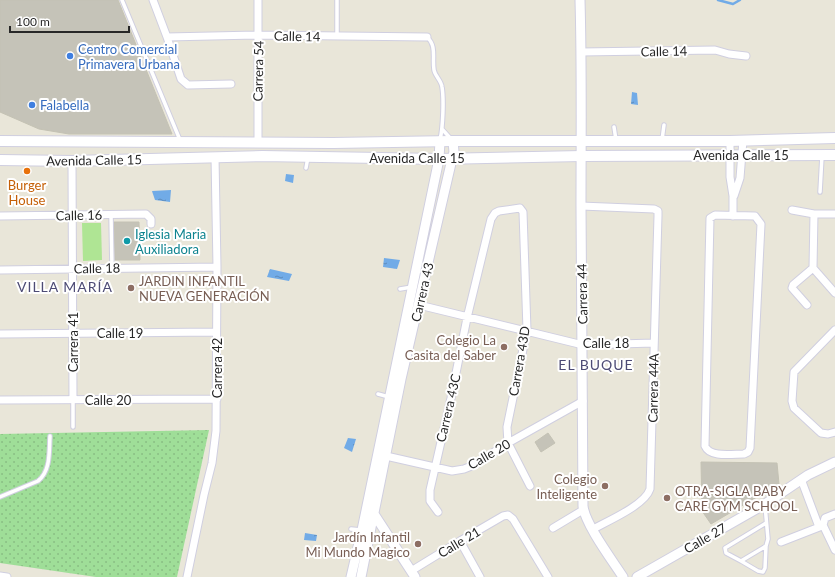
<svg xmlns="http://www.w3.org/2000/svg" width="835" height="577" font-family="Lato,sans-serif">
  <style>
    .grass { fill: url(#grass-dots) }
    .pitch { fill: #afe594 }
    .water { fill: url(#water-ripples) }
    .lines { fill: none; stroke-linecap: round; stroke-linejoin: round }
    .stream { stroke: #71abe7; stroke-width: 2.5 }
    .building { fill: #c5c3b8; stroke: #c4c2b4 }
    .service-casing { stroke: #d0cfe0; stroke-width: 5.5 }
    .minor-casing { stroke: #d0cfe0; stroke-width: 9 }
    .tertiary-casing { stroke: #d0cfe0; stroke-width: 11 }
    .secondary-casing { stroke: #d0cfe0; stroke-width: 12 }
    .service { stroke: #fff; stroke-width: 3.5 }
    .minor { stroke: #fff; stroke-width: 7 }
    .tertiary { stroke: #fff; stroke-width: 9 }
    .secondary { stroke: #fff; stroke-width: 10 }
    .shop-dot { fill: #3f7fe0; stroke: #fff; stroke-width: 1.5 }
    .food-dot { fill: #e8710a; stroke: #fff; stroke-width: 1.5 }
    .culture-dot { fill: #0f9aa8; stroke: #fff; stroke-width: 1.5 }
    .education-dot { fill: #8d6e63; stroke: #fff; stroke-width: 1.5 }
    .labels { text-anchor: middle; stroke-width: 4; stroke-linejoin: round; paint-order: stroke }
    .street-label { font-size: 13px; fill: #272727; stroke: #fff }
    .shop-label { font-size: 13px; fill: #366cbe; stroke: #fff; text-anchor: start }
    .food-label { font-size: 13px; fill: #c56008; stroke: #fff }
    .culture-label { font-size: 13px; fill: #0d838f; stroke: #fff; text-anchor: start }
    .education-label { font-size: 13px; fill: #785e54; stroke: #fff; text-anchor: end }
    .neighbourhood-label { font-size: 14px; letter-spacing: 1px; fill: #4d4b75; stroke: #fff }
  </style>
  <defs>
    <pattern id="grass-dots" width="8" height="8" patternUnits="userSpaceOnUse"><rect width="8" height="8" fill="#9fde98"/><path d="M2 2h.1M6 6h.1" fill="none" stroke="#89be83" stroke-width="1.8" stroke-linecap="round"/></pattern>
    <pattern id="water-ripples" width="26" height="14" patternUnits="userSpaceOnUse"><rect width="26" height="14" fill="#71abe7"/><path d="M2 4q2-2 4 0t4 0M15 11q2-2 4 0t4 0" fill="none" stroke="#5d8bbb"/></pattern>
  </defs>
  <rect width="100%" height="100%" fill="#e9e6d9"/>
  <path class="grass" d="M209 430 177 577H96L0 563V434Z"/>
  <path class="pitch" d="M82 223H101L102 260 83 261Z"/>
  <path class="water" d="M632 92 637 93 638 105 631 104Z
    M286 174 294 175 293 183 285 181Z
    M171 190 170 202 155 200 152 191Z
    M384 258 400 260 397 269 383 267Z
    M270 269 292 274 289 281 267 277Z
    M348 438 356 439 352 452 344 448Z
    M305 533 317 535 316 541 304 540Z"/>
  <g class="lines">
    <path class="stream" d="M718 0 733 4 740 0"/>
  </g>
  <path class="building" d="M0 0H118L172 134H69L39 129 0 112Z
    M114 222H139L140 260H115Z
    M548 433 555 443 541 452 535 442Z
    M701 462 777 463 779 484 711 524 702 511Z"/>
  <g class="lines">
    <defs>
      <path id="service" d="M122 0 180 140
        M337 36V0
        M427 37C437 46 432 58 434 70 435 76 441 80 442 87 444 99 443 127 440 140
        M614 127 616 140
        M442 129 451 139
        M662 140 664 125
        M306 168 308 157
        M820 192 822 156
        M111 215 112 268
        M400 289 412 287
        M378 394 389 397
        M73 400V427
        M0 497 38 481C51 471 49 451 50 436
        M765 505 768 539 766 546 741 561 726 553 725 548 766 523
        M351 529 361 530
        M741 561 758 571 763 572 765 568 766 546"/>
      <path id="minor" d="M153 0 167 37 181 79 188 85 231 84
        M167 37 259 35 427 37
        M581 52 715 50 729 54 746 56
        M730 141V177L733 196V216
        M258 142V0
        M72 161 73 400
        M734 196 740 178 743 140
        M581 206 654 209 658 211V216L650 489C645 505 608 521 593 529
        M792 210 814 214H835
        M715 215 755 216 761 224 750 448 748 452 744 454C732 454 710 458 705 446L710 218Z
        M0 216 146 214 151 219V224
        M813 268 835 293
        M0 270 217 267
        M419 305 583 345 654 343
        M807 305 792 288 793 285 813 268 814 214
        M835 330 794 372 792 401 794 408 821 433 828 434 835 432
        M0 334 216 332
        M0 400 217 399
        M386 456 452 471 464 469 474 465 508 443 583 401
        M801 479 819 527
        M438 512 430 501V490L451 398 467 318 491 219 495 213 499 211 520 208 523 212 527 330 507 427 508 443 530 486
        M835 514 825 518 823 525 835 550
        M553 528 583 510
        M460 541 480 577
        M781 542 822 526
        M411 571 460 541 503 516 508 515 513 519 548 577
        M0 576 7 577
        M187 577 204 495 212 463 216 431 217 267 215 157"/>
      <path id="tertiary" d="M580 0C582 69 581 137 581 206 581 306 583 406 583 506 585 524 612 560 623 577
        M374 514 415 577
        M351 577 362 530 439 159 440 141
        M361 577 401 379 452 159 454 152 453 141
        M637 577 765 504 808 475 835 462"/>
      <path id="secondary" d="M0 141 333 143 453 141H730L835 138
        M0 160 72 161 262 156 439 159 582 156 835 155"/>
    </defs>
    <use href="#service" class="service-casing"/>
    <use href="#minor" class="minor-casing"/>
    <use href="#tertiary" class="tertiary-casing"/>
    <use href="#secondary" class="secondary-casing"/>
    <use href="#service" class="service"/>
    <use href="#minor" class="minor"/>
    <use href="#tertiary" class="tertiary"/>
    <use href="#secondary" class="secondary"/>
  </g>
  <g class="shop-dot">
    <circle cx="70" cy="56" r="4"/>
    <circle cx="32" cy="105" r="4"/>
  </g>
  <circle class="food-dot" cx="27" cy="171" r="4"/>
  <circle class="culture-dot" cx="127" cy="241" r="4"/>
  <g class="education-dot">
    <circle cx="131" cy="288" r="4"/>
    <circle cx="504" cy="347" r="4"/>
    <circle cx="605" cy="486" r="4"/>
    <circle cx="667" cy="498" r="4"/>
    <circle cx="418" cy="544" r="4"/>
  </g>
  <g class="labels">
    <g class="street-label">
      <text transform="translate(297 36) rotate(1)" y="5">Calle 14</text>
      <text transform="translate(664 51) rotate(-1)" y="5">Calle 14</text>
      <text transform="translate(258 71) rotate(-89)" y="5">Carrera 54</text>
      <text x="741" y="160">Avenida Calle 15</text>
      <text x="417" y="163">Avenida Calle 15</text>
      <text transform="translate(94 160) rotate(-1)" y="5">Avenida Calle 15</text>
      <text transform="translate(79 215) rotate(-1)" y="5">Calle 16</text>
      <text transform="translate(97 268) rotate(-1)" y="5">Calle 18</text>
      <text transform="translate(422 292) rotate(-77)" y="5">Carrera 43</text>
      <text transform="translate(582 294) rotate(-91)" y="5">Carrera 44</text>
      <text x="120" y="338">Calle 19</text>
      <text transform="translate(73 342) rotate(-90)" y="5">Carrera 41</text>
      <text x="606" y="348">Calle 18</text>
      <text transform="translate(519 361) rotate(-80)" y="5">Carrera 43D</text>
      <text transform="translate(217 368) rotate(-90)" y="5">Carrera 42</text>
      <text transform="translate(653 388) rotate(-89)" y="5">Carrera 44A</text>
      <text x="108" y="405">Calle 20</text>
      <text transform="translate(448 408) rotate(-77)" y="5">Carrera 43C</text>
      <text transform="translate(489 454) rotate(-30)" y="5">Calle 20</text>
      <text transform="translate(705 538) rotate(-30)" y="5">Calle 27</text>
      <text transform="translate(459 542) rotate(-31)" y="5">Calle 21</text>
    </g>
    <g class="shop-label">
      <text x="78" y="54">Centro Comercial<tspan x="78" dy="15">Primavera Urbana</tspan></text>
      <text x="40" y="110">Falabella</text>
    </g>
    <g class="food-label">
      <text x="27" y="190">Burger<tspan x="27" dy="15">House</tspan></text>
    </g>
    <g class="culture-label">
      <text x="135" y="239">Iglesia Maria<tspan x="135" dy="15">Auxiliadora</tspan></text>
    </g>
    <g class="education-label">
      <text x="139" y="286" text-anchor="start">JARDIN INFANTIL<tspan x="139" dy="15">NUEVA GENERACIÓN</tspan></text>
      <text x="496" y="345">Colegio La<tspan x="496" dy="15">Casita del Saber</tspan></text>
      <text x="597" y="484">Colegio<tspan x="597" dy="15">Inteligente</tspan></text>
      <text x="675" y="496" text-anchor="start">OTRA-SIGLA BABY<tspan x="675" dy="15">CARE GYM SCHOOL</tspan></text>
      <text x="410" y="542">Jardín Infantil<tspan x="410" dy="15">Mi Mundo Magico</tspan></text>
    </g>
    <g class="neighbourhood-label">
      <text x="65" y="292">VILLA MARÍA</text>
      <text x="596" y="370">EL BUQUE</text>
    </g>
  </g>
  <path d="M10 26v6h119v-6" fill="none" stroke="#272727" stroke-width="2"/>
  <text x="16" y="26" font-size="12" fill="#272727" stroke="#ffffff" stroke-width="3" paint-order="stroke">100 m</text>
</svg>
